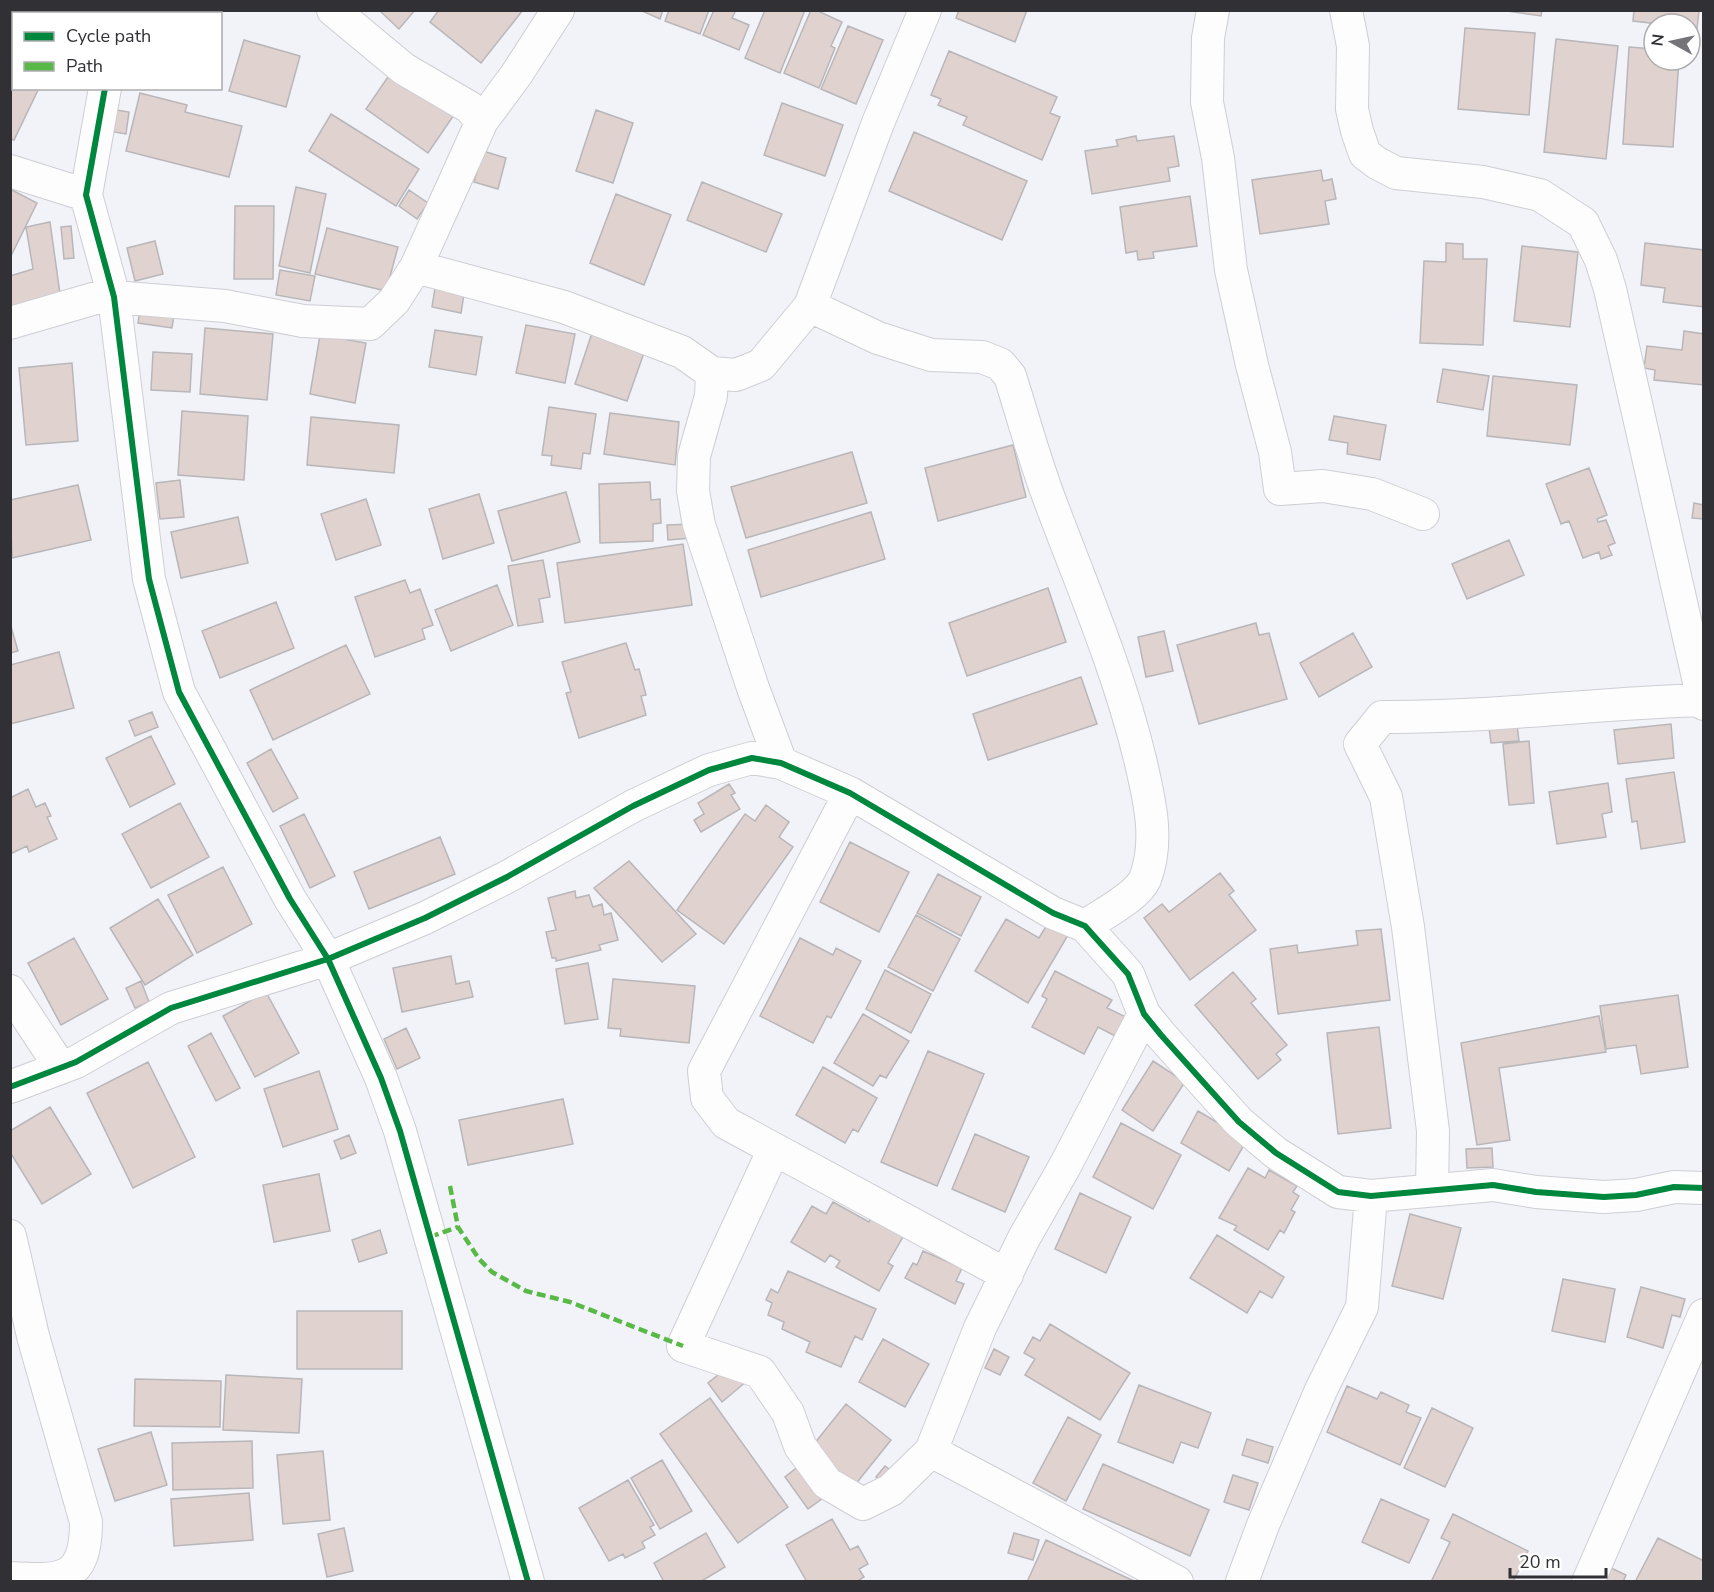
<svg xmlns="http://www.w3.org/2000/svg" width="1714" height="1592" font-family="'Nunito Sans',sans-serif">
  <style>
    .building { fill: #e0d2cf; stroke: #b8b6b9; stroke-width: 1.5 }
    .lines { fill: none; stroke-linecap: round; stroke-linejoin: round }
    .minor-casing { stroke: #ceced3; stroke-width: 34 }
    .minor { stroke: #fdfdfe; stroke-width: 32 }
    .quiet { stroke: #58b947; stroke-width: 4.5; stroke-dasharray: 9 4.5; stroke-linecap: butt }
    .cycleway-casing { stroke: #fff; stroke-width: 10 }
    .cycleway { stroke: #00873e; stroke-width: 6 }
  </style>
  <rect width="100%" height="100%" fill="#f2f3f9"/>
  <path class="building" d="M10 10H43L50 14H14V50L10 48Z
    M161 10H172L181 14H160Z
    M379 10H415L399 29Z
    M439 10H523L481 63 430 22Z
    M640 10H663L660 19Z
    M669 10H709L700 34 665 21Z
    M714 10H736L732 18 749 25 739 50 703 35Z
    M765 10H805L780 73 745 58Z
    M811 10H816L842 22 831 46 835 48 819 88 784 73Z
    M959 10H1027L1015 42 956 18Z
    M1500 10H1542L1541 16Z
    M1634 10H1699L1697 29 1690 28V24H1659L1633 21Z
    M848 26 883 40 856 104 821 89Z
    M1465 28 1535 33 1529 115 1458 109Z
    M1556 39 1618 46 1606 159 1544 152Z
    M244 40 300 56 286 107 229 91Z
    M1629 47 1654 49V60H1679L1673 147 1623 144Z
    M949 51 1057 97 1050 113 1060 117 1042 160 963 125 967 117 938 105 941 99 931 95Z
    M392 71 454 115 428 153 366 109Z
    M10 74 14 75V88H39L14 140 10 139Z
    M140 93 187 105 185 112 242 126 229 177 126 151Z
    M782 103 843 125 825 176 764 155Z
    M111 109 129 112 126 134 108 131Z
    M596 110 633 123 613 183 576 171Z
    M331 114 419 169 396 206 309 151Z
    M914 132 1027 181 1002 240 889 191Z
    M1136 136 1137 141 1174 136 1179 166 1168 168 1170 181 1092 194 1085 151 1118 146 1116 140Z
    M483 151 506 158 498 189 474 182Z
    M1321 170 1323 181 1332 179 1336 199 1325 201 1329 224 1260 234 1252 180Z
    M702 182 782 214 766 252 687 220Z
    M296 187 326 194 310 273 279 266Z
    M10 189 37 203 10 258Z
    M409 190 428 203 417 219 399 206Z
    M616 194 671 215 644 285 590 263Z
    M1190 196 1197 246 1153 252 1154 258 1138 260 1137 251 1126 253 1120 207Z
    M235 206H274L273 279H234Z
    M50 222 60 294 10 308V276L33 269 26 227Z
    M71 226 74 258 64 259 61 227Z
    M327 228 398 247 386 291 315 274Z
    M155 241 163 274 135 281 127 248Z
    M1446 243 1463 244V259H1487L1483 345 1420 343 1424 261 1446 262Z
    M1645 243 1704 250V307L1663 302 1665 288 1641 285Z
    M1522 246 1578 252 1570 327 1514 321Z
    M280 270 315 276 310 301 276 295Z
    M435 288 464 294 461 313 432 307Z
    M141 304 175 309 172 328 138 323Z
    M526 325 575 334 565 383 516 373Z
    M205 328 273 334 267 400 200 394Z
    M435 330 482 337 476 375 429 367Z
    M1684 331 1704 334V385L1654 380 1655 370 1644 368 1647 346 1682 350Z
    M592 333 645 350 627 401 575 384Z
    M320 335 366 343 355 403 310 394Z
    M153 352 192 354 190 392 151 390Z
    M72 363 78 441 26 445 19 368Z
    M1443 369 1489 376 1483 410 1437 402Z
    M1493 376 1577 385 1570 445 1487 436Z
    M549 407 596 414 590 454 583 453 581 469 551 465 552 456 542 455Z
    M182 411 248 416 244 480 178 475Z
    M610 413 679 422 675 465 604 454Z
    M1334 416 1386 425 1380 460 1347 454 1348 443 1329 440Z
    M311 417 399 425 394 473 307 465Z
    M1013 445 1026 497 938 521 925 468Z
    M852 452 867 503 746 538 731 487Z
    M1589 468 1607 515 1597 519 1598 522 1606 520 1615 543 1608 546 1612 555 1601 559 1599 552 1583 558 1569 521 1561 524 1546 484Z
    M180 480 184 517 160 519 156 483Z
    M650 482 651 500 660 499 661 523 653 524V541L600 543 599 484Z
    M78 485 91 540 12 558 10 500Z
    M566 492 580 542 512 561 498 511Z
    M479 494 494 543 443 559 429 509Z
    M366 499 381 545 336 560 321 514Z
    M1694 503 1704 505V519L1692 518Z
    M871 512 885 559 761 597 748 550Z
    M238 517 248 563 181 578 171 532Z
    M692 524V538L668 540 667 525Z
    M1509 540 1524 575 1467 599 1452 564Z
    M683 544 692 605 565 623 557 563Z
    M543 560 550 597 539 599 543 622 518 626 508 566Z
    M405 580 410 593 420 589 433 625 422 629 425 639 375 657 355 597Z
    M497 585 513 625 451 651 435 610Z
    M1048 588 1066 642 967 676 949 623Z
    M276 602 294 648 220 678 202 631Z
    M10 623 18 651 10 653Z
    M1256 623 1259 635 1269 633 1287 699 1199 724 1177 645Z
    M1164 631 1173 671 1146 677 1138 637Z
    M1353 633 1372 667 1319 697 1300 663Z
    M626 643 635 670 639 669 646 695 641 696 646 715 579 738 566 693 571 692 562 662Z
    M346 645 370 694 273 740 250 690Z
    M59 652 74 708 10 724V665Z
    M1081 677 1097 724 988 760 973 714Z
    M152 712 158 727 135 736 129 721Z
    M1671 724 1674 758 1618 764 1614 730Z
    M1517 725 1519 741 1491 743 1489 728Z
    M151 736 175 784 130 807 106 758Z
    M1529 741 1534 803 1509 805 1503 744Z
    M271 749 298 798 273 812 247 763Z
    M1674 772 1685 842 1641 849 1637 821 1632 822 1626 779Z
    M1608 783 1612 812 1602 814 1606 837 1557 844 1549 792Z
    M729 784 735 793 731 795 740 809 701 832 694 820 704 814 698 803Z
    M28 789 36 807 45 803 51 816 47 817 57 839 29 852 27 846 10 854V798Z
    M180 803 209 857 151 888 122 834Z
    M766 805 789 822 779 837 793 847 724 944 677 910 745 814 755 821Z
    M304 814 335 876 310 888 280 826Z
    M440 837 455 874 369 909 354 872Z
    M850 842 909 872 879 932 820 902Z
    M629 861 696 934 662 962 594 888Z
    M223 867 252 924 197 953 168 895Z
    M1220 873 1234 891 1229 895 1256 930 1190 980 1144 918 1162 904 1169 912Z
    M938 874 981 897 961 936 917 913Z
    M575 891 576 898 589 895 593 907 602 904 604 915 611 913 618 940 599 945 601 950 556 961V958H552L546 932 556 930 548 898Z
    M158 899 193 955 145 985 110 928Z
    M916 915 960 939 933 991 888 967Z
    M1051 918 1071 930 1028 1003 975 971 1006 919 1039 938Z
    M1381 929 1390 1000 1278 1014 1270 949 1297 945 1298 953 1358 945 1356 931Z
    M74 938 108 999 61 1025 28 963Z
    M800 938 833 955 836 948 861 961 831 1018 827 1016 813 1043 760 1016Z
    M451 956 456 984 469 981 473 997 402 1012 393 968Z
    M588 963 598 1019 565 1024 556 969Z
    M885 970 931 994 911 1033 866 1009Z
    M1055 971 1112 1000 1107 1008 1128 1018 1117 1037 1098 1027 1084 1054 1032 1027 1047 999 1042 996Z
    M1233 972 1256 999 1251 1003 1287 1045 1276 1054 1281 1060 1258 1079 1195 1005Z
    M613 979 695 986 689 1043 620 1036 621 1029 608 1028Z
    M141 981 149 1002 135 1008 126 988Z
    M266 992 299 1053 255 1077 223 1016Z
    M1678 995 1688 1067 1641 1074 1636 1045 1606 1049 1600 1006Z
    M863 1014 909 1041 886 1078 880 1075 873 1086 834 1063Z
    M1599 1016 1606 1052 1499 1068 1510 1140 1477 1145 1461 1043Z
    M1379 1027 1391 1128 1338 1134 1327 1033Z
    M406 1028 420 1058 397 1069 384 1039Z
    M211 1033 240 1088 216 1101 188 1046Z
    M928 1051 984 1074 937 1186 881 1162Z
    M1153 1061 1185 1082 1153 1131 1122 1110Z
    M148 1062 195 1157 133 1188 87 1093Z
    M823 1067 877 1098 858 1132 853 1129 845 1143 796 1115Z
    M319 1071 338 1129 283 1147 264 1089Z
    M563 1099 573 1144 468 1165 459 1120Z
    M50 1107 91 1174 42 1204 10 1152V1131Z
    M1198 1111 1247 1140 1229 1171 1181 1143Z
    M1121 1123 1181 1155 1153 1209 1093 1177Z
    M975 1134 1029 1157 1005 1212 952 1189Z
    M349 1135 356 1153 341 1159 334 1141Z
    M1492 1148 1493 1167 1467 1168 1466 1149Z
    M1248 1168 1265 1178 1269 1170 1297 1186 1293 1192 1299 1196 1291 1210 1295 1212 1284 1233 1280 1230 1268 1250 1234 1230 1237 1226 1219 1218Z
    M319 1174 330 1231 274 1242 263 1185Z
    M1080 1193 1131 1217 1106 1273 1055 1249Z
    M833 1202 869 1222 875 1211 907 1230 888 1263 893 1266 879 1291 836 1267 840 1261 830 1255 825 1262 791 1242 812 1206 826 1214Z
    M1410 1214 1461 1228 1443 1299 1392 1286Z
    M380 1230 387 1253 359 1262 352 1240Z
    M1217 1235 1284 1277 1272 1298 1260 1291 1247 1313 1190 1278Z
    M923 1251 962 1268 956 1281 964 1284 955 1304 905 1278 913 1263 917 1265Z
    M788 1271 876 1309 862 1340 855 1336 841 1367 806 1352 810 1342 782 1329 784 1322 768 1315 772 1303 766 1300 771 1289 778 1293Z
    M1563 1279 1615 1289 1605 1342 1552 1331Z
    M1641 1287 1685 1299 1680 1317 1672 1315 1663 1348 1627 1337Z
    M297 1311H402V1369H297Z
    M1050 1324 1130 1373 1100 1420 1025 1375 1035 1359 1024 1353 1033 1337 1040 1341Z
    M883 1339 929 1364 905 1407 859 1382Z
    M994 1349 1009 1357 1000 1375 985 1368Z
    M733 1363 747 1381 722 1402 708 1383Z
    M226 1375 302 1379 299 1433 223 1430Z
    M135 1379 221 1381 220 1427 134 1426Z
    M1139 1385 1211 1413 1198 1448 1181 1442 1173 1463 1118 1442Z
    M1347 1386 1377 1399 1381 1392 1409 1405 1406 1412 1421 1418 1400 1465 1327 1432Z
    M710 1398 788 1507 738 1543 660 1434Z
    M846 1404 891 1440 855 1485 810 1449Z
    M1432 1408 1473 1428 1445 1487 1404 1468Z
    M1068 1417 1101 1435 1066 1501 1033 1483Z
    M151 1432 167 1485 115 1501 98 1449Z
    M1247 1439 1273 1447 1268 1463 1242 1455Z
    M252 1441 253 1488 173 1490 172 1443Z
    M323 1451 330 1520 283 1524 277 1455Z
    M662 1460 692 1511 660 1529 631 1478Z
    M1103 1464 1209 1510 1190 1556 1083 1509Z
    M800 1465 823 1498 808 1509 785 1477Z
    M885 1466 892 1471 883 1483 876 1477Z
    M1233 1475 1258 1483 1249 1510 1224 1502Z
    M628 1480 654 1525 650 1527 655 1535 642 1542 645 1548 625 1558 623 1554 609 1561 579 1508Z
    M249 1493 253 1540 174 1546 171 1499Z
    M1381 1499 1429 1520 1409 1563 1362 1542Z
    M1453 1514 1528 1551 1513 1582H1431L1450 1542 1441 1538Z
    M832 1519 850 1550 858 1546 868 1564 859 1569 864 1577 856 1582H807L786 1545Z
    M344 1528 353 1571 327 1577 318 1534Z
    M706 1533 725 1567 700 1582H664L654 1563Z
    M1014 1533 1039 1540 1033 1560 1008 1553Z
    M1658 1538 1704 1561V1582H1635Z
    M1046 1540 1136 1582H1027Z
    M1609 1567 1626 1575 1623 1582H1603Z"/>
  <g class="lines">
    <defs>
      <path id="minor" d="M333 10 404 69 469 107 482 121
        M1213 10 1208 38 1207 102 1218 158 1231 270 1252 365 1275 452 1280 489 1323 486 1372 494 1423 514
        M1346 10 1353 46 1352 109 1357 131 1365 154 1377 163 1396 173 1483 182 1540 195 1583 223 1601 260 1610 289 1704 704
        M141 14 143 10
        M105 88 86 195 114 297 149 579 179 692 290 899 328 959 381 1078 400 1131 528 1582
        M10 171 86 195
        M416 267 564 307 682 352 712 373 711 396 694 456 693 491 699 525 753 688 781 763
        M114 297 225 306 303 321 370 324 394 301 416 267 482 121 516 75 558 10
        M810 306 878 338 931 355 982 357 1000 364 1010 376C1023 417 1034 458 1049 498 1081 584 1118 668 1140 759 1149 798 1160 840 1145 879 1137 897 1101 915 1085 926
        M10 323 113 293
        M712 373 736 375 761 365 810 306 878 123 925 10
        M850 793 704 1071 707 1098 726 1123 1007 1275
        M10 991 61 1068
        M1144 1014 1065 1166 1024 1238 980 1328 931 1451 1177 1582
        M10 1087 76 1062 171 1008 328 959 425 918 507 877 633 806 709 770 752 758 781 763 850 793 1053 913 1085 926 1128 974 1144 1014 1161 1035 1239 1122 1276 1153 1338 1192 1371 1196 1493 1185 1536 1192 1604 1197 1636 1195 1674 1187 1704 1188
        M774 1149 683 1346 760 1372 788 1413 800 1446 827 1483 863 1504 891 1490 931 1451
        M1432 1190 1433 1131 1408 927 1386 797 1360 744 1382 717C1489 718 1596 703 1703 700
        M10 1236 33 1336 86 1522C86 1582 61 1581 10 1578
        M1242 1582 1263 1525 1321 1390 1362 1307 1371 1196
        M1588 1582 1704 1315"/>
    </defs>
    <use href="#minor" class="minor-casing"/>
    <use href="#minor" class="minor"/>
    <path class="quiet" d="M450 1186 458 1227 479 1259 492 1272 526 1291 570 1302 683 1346
      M430 1237 458 1227"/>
    <defs>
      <path id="cycleway" d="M105 88 86 195 114 297 149 579 179 692 290 899 328 959 381 1078 400 1131 528 1582
        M10 1087 76 1062 171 1008 328 959 425 918 507 877 633 806 709 770 752 758 781 763 850 793 1053 913 1085 926 1128 974 1144 1014 1161 1035 1239 1122 1276 1153 1338 1192 1371 1196 1493 1185 1536 1192 1604 1197 1636 1195 1674 1187 1704 1188"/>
    </defs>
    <use href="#cycleway" class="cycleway-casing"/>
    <use href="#cycleway" class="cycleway"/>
  </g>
  <rect width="1714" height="1592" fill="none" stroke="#303035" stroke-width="24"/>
  <rect x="12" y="12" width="210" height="78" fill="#ffffff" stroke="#acacae" stroke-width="1.5"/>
  <rect x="24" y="32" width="30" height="9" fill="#00873e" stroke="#acacae" stroke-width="1.5"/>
  <text x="66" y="42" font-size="18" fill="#303035">Cycle path</text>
  <rect x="24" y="62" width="30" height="9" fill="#58b947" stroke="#acacae" stroke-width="1.5"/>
  <text x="66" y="72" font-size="18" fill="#303035">Path</text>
  <g transform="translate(1672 42) rotate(278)"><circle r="28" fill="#ffffff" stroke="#acacae" stroke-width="1.5"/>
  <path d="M0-4.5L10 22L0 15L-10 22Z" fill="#74747a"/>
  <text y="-9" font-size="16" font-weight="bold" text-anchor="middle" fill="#303035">N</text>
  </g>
  <path d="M1510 1568v9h96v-9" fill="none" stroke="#303035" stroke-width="3"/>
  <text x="1519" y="1568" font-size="18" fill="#303035" stroke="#ffffff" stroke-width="4.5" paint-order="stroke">20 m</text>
</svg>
